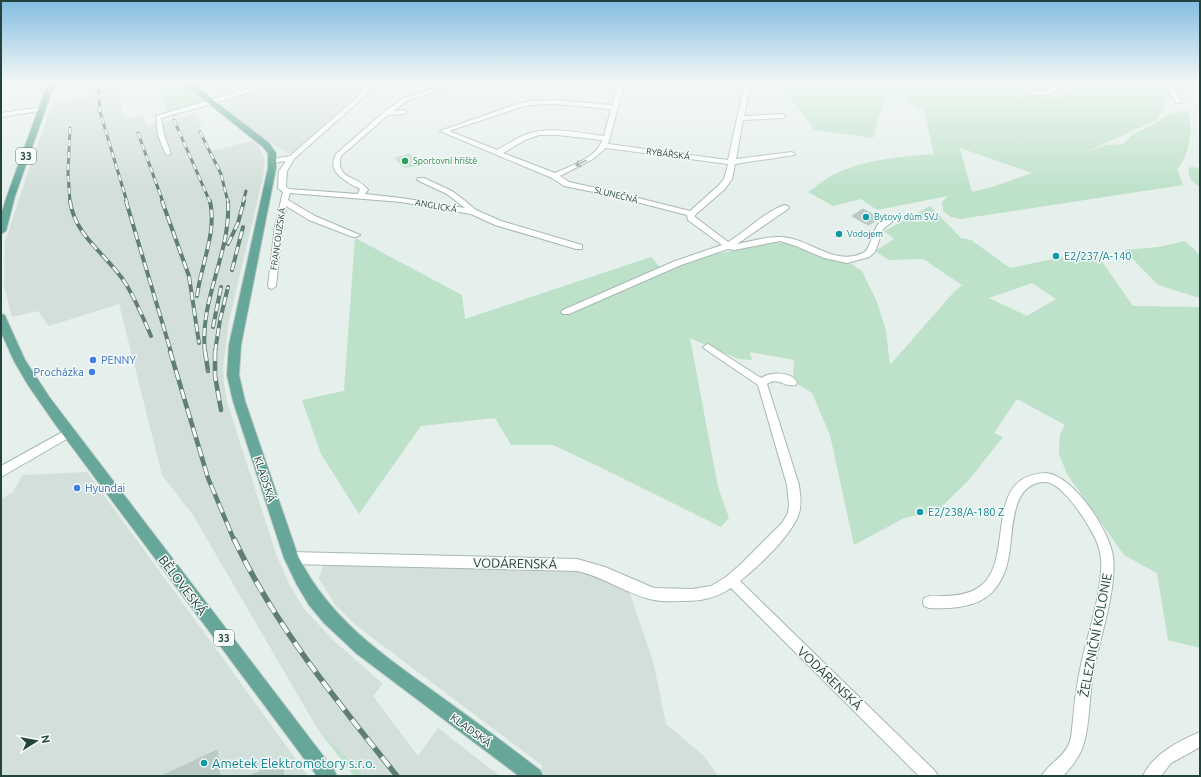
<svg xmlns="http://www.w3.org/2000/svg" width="1201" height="777" font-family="Ubuntu,sans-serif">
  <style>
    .built { fill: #d3dfda }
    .green { fill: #bde1c9; fill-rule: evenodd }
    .building { fill: #bacac4; stroke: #b7c9c3 }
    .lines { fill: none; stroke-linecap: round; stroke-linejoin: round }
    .minor-casing { stroke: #a7b8b3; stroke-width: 2 }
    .major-casing { stroke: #c1cac8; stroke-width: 2 }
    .minor { fill: #fff; fill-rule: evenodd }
    .major { fill: #67a79a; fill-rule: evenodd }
    .rail-far3-casing { stroke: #5e7e77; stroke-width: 3 }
    .rail-far2-casing { stroke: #5e7e77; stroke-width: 4 }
    .rail-far1-casing { stroke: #5e7e77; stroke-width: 4.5 }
    .rail-casing { stroke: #5e7e77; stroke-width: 5.5 }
    .rail-far3 { stroke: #f6fbf9; stroke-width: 2; stroke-dasharray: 6; stroke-linecap: butt }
    .rail-far2 { stroke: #f6fbf9; stroke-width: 2.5; stroke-dasharray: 8; stroke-linecap: butt }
    .rail-far1 { stroke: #f6fbf9; stroke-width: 3; stroke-dasharray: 10; stroke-linecap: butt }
    .rail { stroke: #f6fbf9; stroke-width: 4; stroke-dasharray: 12; stroke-linecap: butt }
    .oneway { stroke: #91a19e }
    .leisure-dot { fill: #2e9e5b; stroke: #f6fbf9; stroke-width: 1.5 }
    .culture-dot { fill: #0f9aa8; stroke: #f6fbf9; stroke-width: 1.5 }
    .shop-dot { fill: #3f7fe0; stroke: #f6fbf9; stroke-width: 1.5 }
    .labels { text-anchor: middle; stroke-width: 3; stroke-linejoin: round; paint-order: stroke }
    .far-street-label { font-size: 9px; fill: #23433c; stroke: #f6fbf9 }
    .far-leisure-label { font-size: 9px; fill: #27864d; stroke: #f6fbf9; text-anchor: start }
    .far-culture-label { font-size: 9px; fill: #0d838f; stroke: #f6fbf9; text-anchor: start }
    .shield { fill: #f6fbf9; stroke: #627a75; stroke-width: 1 }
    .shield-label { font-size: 10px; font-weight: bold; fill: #23433c }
    .culture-label { font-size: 11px; fill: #0d838f; stroke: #f6fbf9; text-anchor: start }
    .shop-label { font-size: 11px; fill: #366cbe; stroke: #f6fbf9; text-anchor: start }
    .street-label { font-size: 11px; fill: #23433c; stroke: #f6fbf9 }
    .near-street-label { font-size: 13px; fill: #23433c; stroke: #f6fbf9 }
    .near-culture-label { font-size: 13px; fill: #0d838f; stroke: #f6fbf9; text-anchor: start }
  </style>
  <rect width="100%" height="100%" fill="#e5efeb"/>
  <path class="built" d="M91 82 113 83 125 119 143 115 147 126 195 114 202 127 200 128 210 151 252 141 259 147 265 160 263 177 229 321 223 367 224 384 227 402 276 554 289 584 304 609 333 640 383 684 373 696 418 756 438 728 500 776H364L317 728 193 515 162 475 119 304 49 326 38 311 12 317 4 286 5 242 33 157 53 103 91 97Z
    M285 82H366L360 92 292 153H289L263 138 222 104 231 99Z
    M87 472 198 624 308 776H1V499L13 492 23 475Z
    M451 561 594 573 629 591 653 661 666 724 704 756 718 776H538L543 766 358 627 336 606 319 578 324 563Z"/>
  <path class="green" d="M155 82H180L202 99C196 106 177 113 167 110Z
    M779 82H1016C1029 97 1042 97 1060 96L1072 82H1156L1169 90 1170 94 1157 120 1081 154 1106 145 1123 144 1133 134 1150 126 1169 114 1186 110C1195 123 1189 159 1177 169L1183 185 960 219 951 217 943 211 942 202 948 196 877 210 861 199 833 206 808 192C816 187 823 180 831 176 863 159 899 157 934 154L924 110 887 91 873 138 814 130ZM960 149V148L1032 173 989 188 972 192Z
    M1028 82H1056L1049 90H1036L1026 85Z
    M409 153 426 165 404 168 394 158Z
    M1190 167 1200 168V187C1192 183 1186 175 1190 167Z
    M930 206 961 238 971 240 1010 268 1053 259 1096 253 1133 306 1200 307V648L1168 640 1157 573 1124 555 1067 474 1059 454 1060 434 1065 425 1017 399 994 433 1003 437 968 481 937 511 904 518 854 545 830 435 812 393 793 381 794 360 750 352 752 360 738 359 690 338 718 487 729 518 721 527 602 468 553 445H511L495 418 421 426 359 514 321 454 302 400 344 391 355 238 462 295 465 319 651 257 664 271 713 253H723L767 243H788L851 264 862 271 877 302 886 331 890 365 954 292 962 285 923 259 889 260 875 251 894 239 884 231ZM1032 283 1056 299 1027 316 989 298Z
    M1185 241 1200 255V298L1158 285 1124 250 1158 247Z
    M317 728 364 776H354Z"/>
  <path class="building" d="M863 209 870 213 880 219 868 225 852 216Z
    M217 750 220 776H162Z
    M282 761 284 776H250Z"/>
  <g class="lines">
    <defs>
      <path id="minor" d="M1 82H5L1 85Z
        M270 82H280L208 105 161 118 164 135 171 154 166 155 158 135 156 116Z
        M368 82H374L366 95 294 159 287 171 286 187 289 189 358 194 360 189C346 182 326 172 336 154L384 112 404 98 456 82H467L408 100 394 111 404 110 407 112 404 114 388 115 341 156C334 180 360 176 368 190L365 194 401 198 465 208 447 194 417 180 418 178H424L452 191 464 200 476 210 501 221 582 245V249H576L495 225 471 214 401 202 290 193 288 200 315 216 360 235 356 237H353L309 220 286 206 281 238 276 286 272 289 269 288 268 286 275 226 283 192 278 188 279 171 286 161 273 163 269 161 273 159 290 156 362 93Z
        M619 82H625L608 144 728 160 745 82H751L744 116 783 114 786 116 783 118 743 120 736 159 792 152 795 154 794 155 735 164 732 179 725 189 695 215V217L728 242C745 232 767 210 785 205L789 207 788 209 737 244C750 242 767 236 780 237 808 237 834 267 863 253 874 248 872 214 892 218V222L883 229 875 252 869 257 847 263 824 258 796 246 780 241 734 250 728 249 681 265 569 314H563L561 312 563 310 675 261 722 245 688 220 687 215 609 195 564 186 552 178 440 131 514 105 530 101 555 100 612 105ZM555 104 611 109 604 136C579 133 551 126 527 134 516 138 507 145 497 150L449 131 518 108 530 105ZM539 135H558L602 140C597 158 570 166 555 173L503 153 525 140ZM606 148 728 164 724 179 719 185 690 211 610 191 569 182 560 176 593 159Z
        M1018 82H1024C1032 94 1050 95 1057 82H1063L1056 92C1043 98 1025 95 1018 82Z
        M1164 82H1170L1181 102 1180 103H1176Z
        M43 107 46 109 45 110 1 117V113Z
        M708 344 761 378C771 372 790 371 797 382L796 385C785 388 778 376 767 384L799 485C800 494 802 504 799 513 793 534 758 567 740 581L935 771 938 776H919L731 588C716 598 702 601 684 601 674 601 664 602 654 600 628 595 605 577 577 571L291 564 287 562 285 558 287 554 291 552 577 559 605 567 654 588 692 589 711 586 726 577 742 563 782 523 788 513 789 505 787 485 758 385 705 349 703 347Z
        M68 429 72 430 73 433 72 436 1 477V466Z
        M1046 473C1074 476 1110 531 1113 557 1117 590 1099 640 1093 674 1089 695 1090 723 1084 743 1080 756 1072 767 1063 776H1042C1047 765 1063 758 1069 744 1072 737 1072 727 1073 720 1074 705 1076 690 1079 675 1085 641 1099 606 1101 571 1102 559 1100 547 1094 536 1087 522 1062 481 1044 482 1008 484 1014 536 1008 560 1006 571 1001 582 994 590 979 608 950 609 929 608L924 606 923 602 924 598C930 595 936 596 942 596 957 596 974 594 985 582 1013 551 984 475 1046 473Z
        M1200 732V747L1171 763 1161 776H1143C1153 754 1179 741 1200 732Z"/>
      <path id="major" d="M48 82H55L15 196 6 231 1 234V215L7 196Z
        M182 82H190L269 143 276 153V168L241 345 239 375 245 401 298 556C330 620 383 655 440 696 474 720 507 745 540 770L543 776H519L357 654 324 623 309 605 297 585 284 558 233 401 227 375 229 345 268 168V153L263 147Z
        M1 314 5 315 6 318 25 360 50 398 334 770 337 776H317L55 424 28 385 14 361 1 332Z"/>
    </defs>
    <use href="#minor" class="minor-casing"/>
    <use href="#major" class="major-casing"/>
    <use href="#minor" class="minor"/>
    <use href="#major" class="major"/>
    <defs>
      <path id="rail-far3" d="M98 82 100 112 127 202
        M174 120 210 202
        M70 128 68 173 70 202
        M200 132 221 174 228 202
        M138 133 163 202
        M243 202 246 191"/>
      <path id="rail-far2" d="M70 201C75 236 105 253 124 281 135 298 143 317 151 336
        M126 201 171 352
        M162 201 189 276 199 343
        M228 244 238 223 244 201
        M232 270 243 227
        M197 296C201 264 217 233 210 201
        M213 327 221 287
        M205 352C199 299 231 254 228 201
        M215 352 220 320 228 287"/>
      <path id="rail-far1" d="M170 351 208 478 234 540
        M205 351 208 371
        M215 351V376L221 410"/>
      <path id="rail" d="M234 539C275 626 337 701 397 776"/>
    </defs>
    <use href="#rail-far3" class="rail-far3-casing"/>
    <use href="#rail-far2" class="rail-far2-casing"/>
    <use href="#rail-far1" class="rail-far1-casing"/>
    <use href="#rail" class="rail-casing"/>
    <use href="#rail-far3" class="rail-far3"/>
    <use href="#rail-far2" class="rail-far2"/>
    <use href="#rail-far1" class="rail-far1"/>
    <use href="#rail" class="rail"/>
  </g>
  <defs><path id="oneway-shaft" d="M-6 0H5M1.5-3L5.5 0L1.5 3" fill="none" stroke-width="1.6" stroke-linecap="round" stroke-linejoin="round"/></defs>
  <use class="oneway" href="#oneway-shaft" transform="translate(581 163) rotate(154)"/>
  <linearGradient id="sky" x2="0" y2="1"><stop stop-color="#83bce1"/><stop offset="0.43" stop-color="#f3f8f6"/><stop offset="1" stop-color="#f3f8f6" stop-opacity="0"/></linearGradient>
  <rect width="1201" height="191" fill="url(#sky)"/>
  <circle class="leisure-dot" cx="405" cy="161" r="4"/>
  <g class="culture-dot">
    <circle cx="866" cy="217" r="4"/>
    <circle cx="839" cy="234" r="4"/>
    <circle cx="1056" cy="256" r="4"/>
    <circle cx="920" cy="512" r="4"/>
    <circle cx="204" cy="763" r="4"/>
  </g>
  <g class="shop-dot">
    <circle cx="93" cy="360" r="4"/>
    <circle cx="92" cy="372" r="4"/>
    <circle cx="77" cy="488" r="4"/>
  </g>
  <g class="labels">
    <g class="far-street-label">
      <text transform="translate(668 154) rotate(7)" y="3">RYBÁŘSKÁ</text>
      <text transform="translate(616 195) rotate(14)" y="3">SLUNEČNÁ</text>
      <text transform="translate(436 206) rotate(10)" y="3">ANGLICKÁ</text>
      <text transform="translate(278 239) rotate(-82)" y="3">FRANCOUZSKÁ</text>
    </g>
    <g class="far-leisure-label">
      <text x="413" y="164">Sportovní hřiště</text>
    </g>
    <g class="far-culture-label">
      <text x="874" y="220">Bytový dům SVJ</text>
      <text x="847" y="237">Vodojem</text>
    </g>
    <g class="shield">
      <rect x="16" y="148" width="20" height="16" rx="3"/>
      <rect x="214" y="630" width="20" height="16" rx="3"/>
    </g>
    <g class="shield-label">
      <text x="26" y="160">33</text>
      <text x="224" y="642">33</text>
    </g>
    <g class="culture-label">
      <text x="1064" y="260">E2/237/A-140</text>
      <text x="928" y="516">E2/238/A-180 Z</text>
    </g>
    <g class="shop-label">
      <text x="101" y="364">PENNY</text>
      <text x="84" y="376" text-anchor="end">Procházka</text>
      <text x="85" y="492">Hyundai</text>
    </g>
    <g class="street-label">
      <text transform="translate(265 479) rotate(72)" y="4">KLADSKÁ</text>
      <text transform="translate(471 730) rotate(36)" y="4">KLADSKÁ</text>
    </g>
    <g class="near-street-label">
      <text transform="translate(515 563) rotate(1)" y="5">VODÁRENSKÁ</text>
      <text transform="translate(183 585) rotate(53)" y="5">BĚLOVESKÁ</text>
      <text transform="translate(1095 635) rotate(-79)" y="5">ŽELEZNIČNÍ KOLONIE</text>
      <text transform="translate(830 678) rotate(44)" y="5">VODÁRENSKÁ</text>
    </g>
    <g class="near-culture-label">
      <text x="212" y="768">Ametek Elektromotory s.r.o.</text>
    </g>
  </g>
  <rect width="1201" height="777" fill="none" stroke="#23433c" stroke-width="4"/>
  <g transform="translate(36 741) rotate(79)" stroke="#f6fbf9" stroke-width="3" paint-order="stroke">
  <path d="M0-3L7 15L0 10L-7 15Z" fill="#23433c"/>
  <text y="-6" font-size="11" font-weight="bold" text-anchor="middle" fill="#23433c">N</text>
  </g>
</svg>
